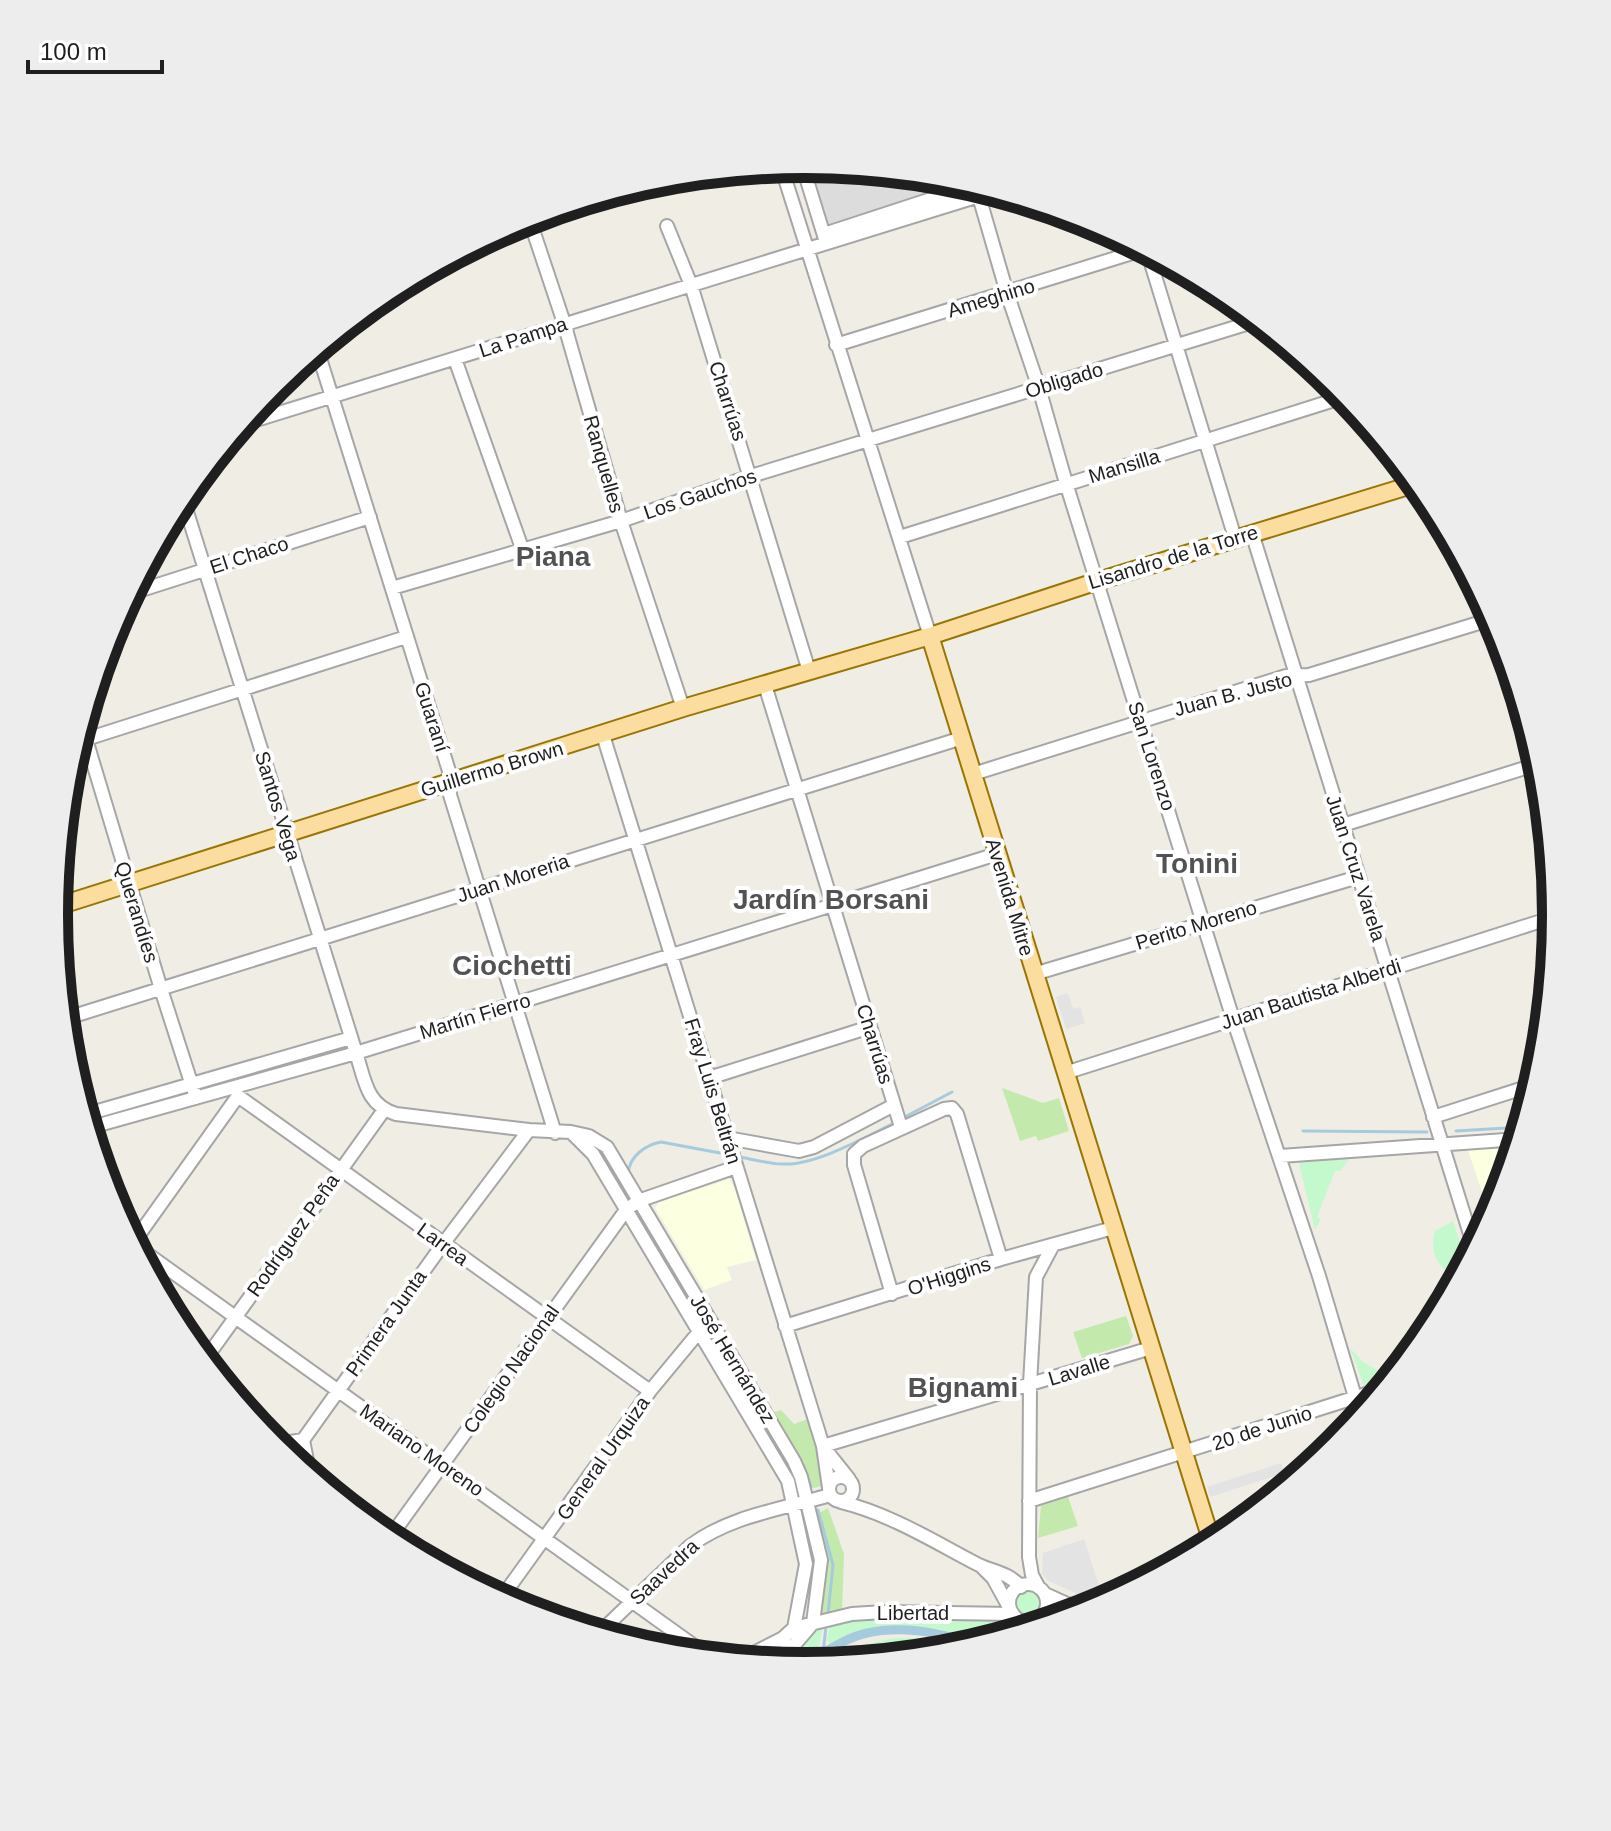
<svg xmlns="http://www.w3.org/2000/svg" width="1611" height="1831" font-family="Helvetica,sans-serif">
  <style>
    .residential { fill: #dddcdc }
    .education { fill: #fcffe0 }
    .grass { fill: #c4e9ac }
    .park { fill: #c3f9cd }
    .parking { fill: #e3e3e3 }
    .lines { fill: none; stroke-linecap: round; stroke-linejoin: round }
    .stream { stroke: #a6cbdd; stroke-width: 3 }
    .canal { stroke: #a6cbdd; stroke-width: 9 }
    .minor-casing { stroke: #a6a6a6; stroke-width: 16 }
    .major-casing { stroke: #997602; stroke-width: 20 }
    .minor { stroke: #fff; stroke-width: 12 }
    .major { stroke: #fbdd9f; stroke-width: 16 }
    .labels { text-anchor: middle; stroke-width: 8; stroke-linejoin: round; paint-order: stroke }
    .street-label { font-size: 20px; fill: #1f1f1f; stroke: #fff }
    .district-label { font-size: 28px; font-weight: bold; fill: #525252; stroke: #fff }
    .rim { fill: none; stroke: #1f1f1f; stroke-width: 10 }
  </style>
  <rect width="100%" height="100%" fill="#f0ede5"/>
  <path class="residential" d="M806 164 953 179 974 185 824 234Z"/>
  <path class="education" d="M1517 1148 1500 1203 1491 1219 1468 1150Z
    M730 1179 735 1189 756 1260 727 1267 732 1280 704 1290 655 1208 659 1202Z"/>
  <path class="grass" d="M337 1048 339 1053 240 1082 238 1076Z
    M1002 1088 1043 1103 1059 1098 1069 1131 1038 1141 1036 1136 1020 1141Z
    M1126 1316 1133 1336 1129 1344 1082 1358 1073 1332Z
    M709 1330 796 1472 790 1475 705 1332Z
    M781 1410 794 1424 808 1419 825 1480 821 1486 814 1488 809 1484 803 1465 772 1413Z
    M1068 1497 1078 1526 1038 1538 1041 1506Z
    M828 1508 844 1554 842 1611 825 1615 821 1610 815 1515Z"/>
  <path class="park" d="M1344 1158 1348 1161 1340 1171H1335L1317 1217 1321 1219 1315 1230 1299 1163Z
    M1453 1221 1467 1265 1460 1277C1438 1271 1429 1253 1435 1231Z
    M1350 1348 1363 1362 1393 1378 1370 1387 1364 1386Z
    M1015 1604a13 13 0 1 1 26 0a13 13 0 1 1-26 0Z
    M852 1617 994 1619 1008 1624 1012 1634 987 1642 938 1629 892 1627 850 1635 831 1645 827 1640 830 1624Z
    M822 1627C820 1660 806 1667 775 1664Z
    M894 1638H922L969 1647 952 1653 819 1666 854 1647Z"/>
  <path class="parking" d="M1068 993 1073 1009 1080 1007 1085 1023 1066 1029 1056 997Z
    M1281 1463 1284 1473 1210 1497 1207 1487Z
    M1084 1539 1101 1592 1084 1597 1047 1580 1042 1573 1043 1553Z"/>
  <g class="lines">
    <path class="stream" d="M901 1119 952 1092
      M1303 1131 1427 1132
      M1456 1131 1523 1127
      M739 1157C753 1159 768 1164 783 1164 814 1166 866 1137 894 1123
      M628 1173C630 1156 645 1145 661 1142L720 1153
      M791 1444 804 1467 811 1487
      M818 1510 833 1565 828 1614
      M823 1654 826 1626"/>
    <path class="canal" d="M800 1667C821 1655 844 1638 867 1633 902 1625 943 1633 977 1645"/>
    <defs>
      <path id="minor" d="M802 164 826 242
        M781 166 930 636
        M976 186 1007 293 1039 388 1066 483 1233 1019 1319 1276 1361 1417
        M529 218 564 323 621 521 683 708
        M667 226 691 285 809 671
        M824 234 974 185
        M1147 250 1235 538
        M836 345 1145 249
        M317 349 449 771 450 795 555 1133
        M455 359 523 551
        M240 425 995 191
        M182 496 356 1053C365 1080 366 1105 396 1114L529 1130 571 1132 589 1136 607 1147 794 1461 801 1477 821 1560 813 1623
        M1252 533 1475 1250
        M900 537 1347 396
        M392 588 621 521 751 476 1259 320
        M129 594 370 517
        M765 685 901 1127
        M82 726 161 989 196 1098
        M603 735 823 1446 829 1488
        M77 742 406 637
        M973 774 1286 676 1309 675 1495 618
        M1343 825 1541 763
        M1034 974 1358 877
        M64 1019 962 738
        M1065 1073 1557 916
        M709 1078 870 1027
        M238 1096 650 1391
        M84 1115 351 1038
        M1433 1117 1536 1084
        M88 1128 356 1053 997 854
        M573 1134 593 1154 788 1481 806 1564 794 1628
        M727 1138 799 1151 814 1147 894 1105
        M1280 1156 1519 1139
        M132 1243 711 1658
        M133 1243 238 1096
        M892 1294 854 1165V1154L863 1146 944 1109 952 1108 957 1114 1001 1259
        M785 1326 1001 1259 1113 1228
        M204 1361 384 1110
        M303 1440 443 1244 529 1130
        M272 1445 303 1440 310 1476
        M823 1446 1151 1348
        M825 1449 849 1479
        M829 1489a12 12 0 1 1 24 0a12 12 0 1 1-24 0Z
        M1029 1501 1385 1388
        M841 1502C890 1514 933 1541 977 1564 993 1572 1008 1572 1021 1587
        M388 1540 626 1210 638 1201 736 1167
        M982 1567 993 1578 1009 1607
        M1009 1603a19 19 0 1 1 38 0a19 19 0 1 1-38 0Z
        M1039 1588 1032 1575 1029 1557 1030 1384 1036 1277 1052 1247
        M1045 1594 1085 1612
        M500 1600 650 1391 703 1327
        M1044 1614 1062 1612 1074 1616
        M598 1634 690 1546C729 1516 783 1509 830 1495
        M740 1660 783 1638 794 1628 852 1614 884 1612 1013 1614
        M765 1663 795 1644 813 1623"/>
      <path id="major" d="M930 636 1213 1546
        M55 907 683 708 930 636 1098 581 1418 483"/>
    </defs>
    <use href="#minor" class="minor-casing"/>
    <use href="#major" class="major-casing"/>
    <use href="#minor" class="minor"/>
    <use href="#major" class="major"/>
  </g>
  <g class="labels">
    <g class="street-label">
      <text transform="translate(991 298) rotate(-17)" y="7">Ameghino</text>
      <text transform="translate(523 337) rotate(-18)" y="7">La Pampa</text>
      <text transform="translate(1064 380) rotate(-17)" y="7">Obligado</text>
      <text transform="translate(728 401) rotate(72)" y="7">Charrúas</text>
      <text transform="translate(604 464) rotate(74)" y="7">Ranquelles</text>
      <text transform="translate(1124 466) rotate(-17)" y="7">Mansilla</text>
      <text transform="translate(700 494) rotate(-19)" y="7">Los Gauchos</text>
      <text transform="translate(249 555) rotate(-18)" y="7">El Chaco</text>
      <text transform="translate(1173 557) rotate(-17)" y="7">Lisandro de la Torre</text>
      <text transform="translate(1233 694) rotate(-15)" y="7">Juan B. Justo</text>
      <text transform="translate(432 717) rotate(72)" y="7">Guaraní</text>
      <text transform="translate(1152 756) rotate(72)" y="7">San Lorenzo</text>
      <text transform="translate(492 769) rotate(-17)" y="7">Guillermo Brown</text>
      <text transform="translate(278 806) rotate(73)" y="7">Santos Vega</text>
      <text transform="translate(1356 868) rotate(72)" y="7">Juan Cruz Varela</text>
      <text transform="translate(513 878) rotate(-18)" y="7">Juan Moreria</text>
      <text transform="translate(1010 897) rotate(73)" y="7">Avenida Mitre</text>
      <text transform="translate(137 912) rotate(73)" y="7">Querandíes</text>
      <text transform="translate(1196 925) rotate(-17)" y="7">Perito Moreno</text>
      <text transform="translate(1311 994) rotate(-18)" y="7">Juan Bautista Alberdi</text>
      <text transform="translate(475 1016) rotate(-17)" y="7">Martín Fierro</text>
      <text transform="translate(875 1044) rotate(73)" y="7">Charrúas</text>
      <text transform="translate(713 1091) rotate(73)" y="7">Fray Luis Beltrán</text>
      <text transform="translate(293 1235) rotate(-55)" y="7">Rodríguez Peña</text>
      <text transform="translate(443 1244) rotate(36)" y="7">Larrea</text>
      <text transform="translate(949 1276) rotate(-18)" y="7">O'Higgins</text>
      <text transform="translate(386 1323) rotate(-55)" y="7">Primera Junta</text>
      <text transform="translate(733 1359) rotate(59)" y="7">José Hernández</text>
      <text transform="translate(511 1369) rotate(-55)" y="7">Colegio Nacional</text>
      <text transform="translate(1079 1370) rotate(-17)" y="7">Lavalle</text>
      <text transform="translate(1262 1428) rotate(-18)" y="7">20 de Junio</text>
      <text transform="translate(422 1450) rotate(35)" y="7">Mariano Moreno</text>
      <text transform="translate(603 1458) rotate(-55)" y="7">General Urquiza</text>
      <text transform="translate(664 1572) rotate(-43)" y="7">Saavedra</text>
      <text x="913" y="1620">Libertad</text>
    </g>
    <g class="district-label">
      <text x="553" y="566">Piana</text>
      <text x="1197" y="873">Tonini</text>
      <text x="831" y="909">Jardín Borsani</text>
      <text x="512" y="975">Ciochetti</text>
      <text x="963" y="1397">Bignami</text>
    </g>
  </g>
  <path d="M0 0H1611V1831H0ZM68 915a737 737 0 1 1 1474 0a737 737 0 1 1-1474 0Z" fill="#ededed" fill-rule="evenodd"/>
  <path class="rim" d="M68 915a737 737 0 1 1 1474 0a737 737 0 1 1-1474 0Z"/>
  <path d="M28 60v12h134v-12" fill="none" stroke="#1f1f1f" stroke-width="4"/>
  <text x="40" y="60" font-size="24" fill="#1f1f1f" stroke="#ffffff" stroke-width="6" paint-order="stroke">100 m</text>
</svg>
